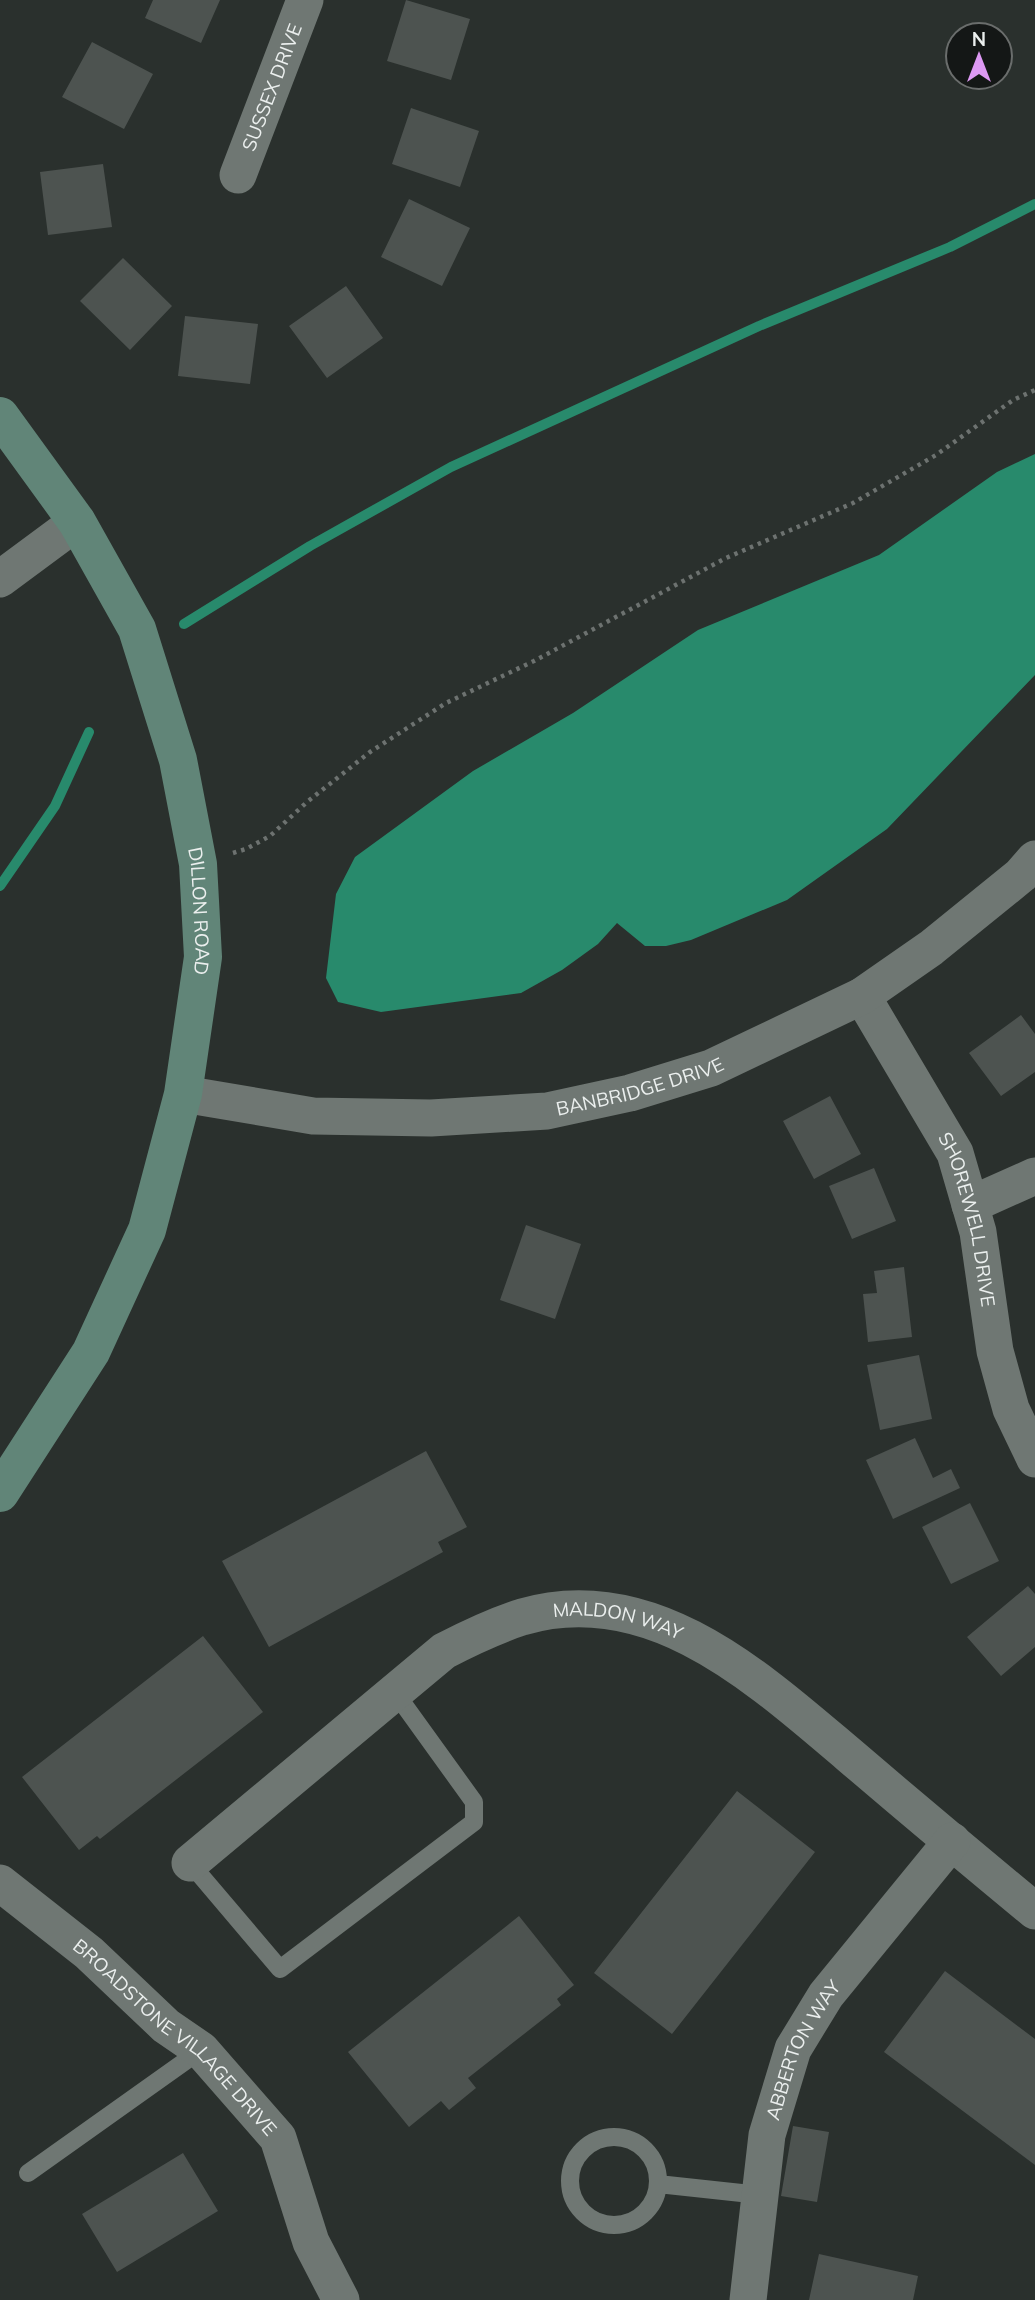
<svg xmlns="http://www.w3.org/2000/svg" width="1035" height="2300" font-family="Mulish,sans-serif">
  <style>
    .water { fill: #288a6c }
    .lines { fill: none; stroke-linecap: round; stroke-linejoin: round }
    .stream { stroke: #288a6c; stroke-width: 10 }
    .building { fill: #4d5350 }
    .path { stroke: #6d7270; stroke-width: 4.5; stroke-dasharray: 3.5 5; stroke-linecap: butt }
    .lane { stroke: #6f7773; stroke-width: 18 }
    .street { stroke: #6f7773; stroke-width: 37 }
    .secondary { stroke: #618578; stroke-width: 38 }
    .labels { text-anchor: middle; stroke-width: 7; stroke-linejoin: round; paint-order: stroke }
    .street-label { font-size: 19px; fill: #ebefee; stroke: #141716 }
  </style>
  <rect width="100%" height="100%" fill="#2a302d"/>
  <path class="water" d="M1035 454V675L887 829 787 900 691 940 666 946H645L617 923 598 944 562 970 521 993 381 1012 338 1002 326 978 336 894 355 857 473 771 573 713 698 630 879 555 997 472Z"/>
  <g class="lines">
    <path class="stream" d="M184 624 310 546 451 467 759 326 950 247 1035 204
      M0 886 55 806 89 732"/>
  </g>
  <path class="building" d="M153 0H220L201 43 145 18Z
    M406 0 470 19 451 80 387 61Z
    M92 42 153 74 124 129 62 97Z
    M411 108 479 131 460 187 392 164Z
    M103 164 112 227 48 235 40 172Z
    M409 199 470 228 442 286 381 257Z
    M123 258 172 306 130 350 80 301Z
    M346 286 383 338 327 378 289 326Z
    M185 316 258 324 250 384 178 376Z
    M1021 1015 1035 1034V1072L1001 1096 969 1053Z
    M830 1096 861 1154 814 1179 783 1121Z
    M874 1168 896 1221 852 1239 829 1186Z
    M526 1225 581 1244 555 1319 500 1300Z
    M904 1267 912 1337 868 1342 863 1294 877 1293 874 1271Z
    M919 1355 932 1419 880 1430 867 1365Z
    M915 1438 933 1478 951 1469 960 1488 893 1519 866 1460Z
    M426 1451 467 1527 438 1542 443 1552 269 1647 222 1561Z
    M970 1503 999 1561 951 1584 922 1527Z
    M1028 1586 1035 1594V1647L1001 1676 967 1637Z
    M203 1636 263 1712 100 1839 97 1836 79 1850 22 1777Z
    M737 1791 815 1852 672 2034 594 1973Z
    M519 1916 574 1985 557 1999 561 2005 468 2078 476 2088 449 2110 441 2101 409 2127 348 2052Z
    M945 1971 1035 2039V2165L884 2052Z
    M793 2126 829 2132 817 2202 781 2196Z
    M183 2153 218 2211 117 2272 82 2214Z
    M819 2254 918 2276 913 2300H809Z"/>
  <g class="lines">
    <path class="path" d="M233 853 246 849 270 836 307 802 370 752 446 703 534 661 726 558 853 503 936 455 1013 400 1035 390"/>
    <path class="lane" d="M190 1863 280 1969 474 1822V1802L394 1691
      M570 2181a44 44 0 1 1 88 0a44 44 0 1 1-88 0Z
      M28 2173 201 2050
      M658 2184 760 2195"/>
    <g class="street">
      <path id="s1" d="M238 175 305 0"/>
      <path d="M0 579 77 522"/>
      <path id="s2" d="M862 996 955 1153 978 1232 995 1351 1011 1409 1035 1459"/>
      <path id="s3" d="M183 1094 313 1116 431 1118 547 1111 630 1093 711 1068 862 996 931 948 1021 875 1035 859"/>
      <path d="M970 1205 1035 1176"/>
      <path id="s4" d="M190 1863 444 1651C469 1638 494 1626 522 1617 651 1579 758 1678 848 1754 910 1807 972 1859 1035 1911"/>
      <path id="s5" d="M0 1883 89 1953 166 2026 201 2050 278 2138 311 2242 341 2300"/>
      <path id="s6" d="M748 2300 767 2135 793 2049 826 1995 952 1841"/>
    </g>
    <path class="secondary" id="s7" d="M0 416 77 522 137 629 178 760 198 864 203 957 183 1094 147 1230 91 1352 0 1493"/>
  </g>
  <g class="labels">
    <g class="street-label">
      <text dy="7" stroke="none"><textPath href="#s1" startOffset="94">SUSSEX DRIVE</textPath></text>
      <text dy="7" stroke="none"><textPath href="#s7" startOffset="544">DILLON ROAD</textPath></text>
      <text dy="7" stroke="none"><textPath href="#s3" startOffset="462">BANBRIDGE DRIVE</textPath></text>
      <text dy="7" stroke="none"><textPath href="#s2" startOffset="250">SHOREWELL DRIVE</textPath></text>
      <text dy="7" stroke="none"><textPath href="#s4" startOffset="514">MALDON WAY</textPath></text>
      <text dy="7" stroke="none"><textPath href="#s5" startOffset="234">BROADSTONE VILLAGE DRIVE</textPath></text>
      <text dy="7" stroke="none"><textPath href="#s6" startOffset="259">ABBERTON WAY</textPath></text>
    </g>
  </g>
  <g transform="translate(979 56)"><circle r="33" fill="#141716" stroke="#6a6d6c" stroke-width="2"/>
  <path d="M0-5L12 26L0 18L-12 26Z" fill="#dd99f3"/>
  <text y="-10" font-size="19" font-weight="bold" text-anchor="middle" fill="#ebefee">N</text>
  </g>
</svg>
